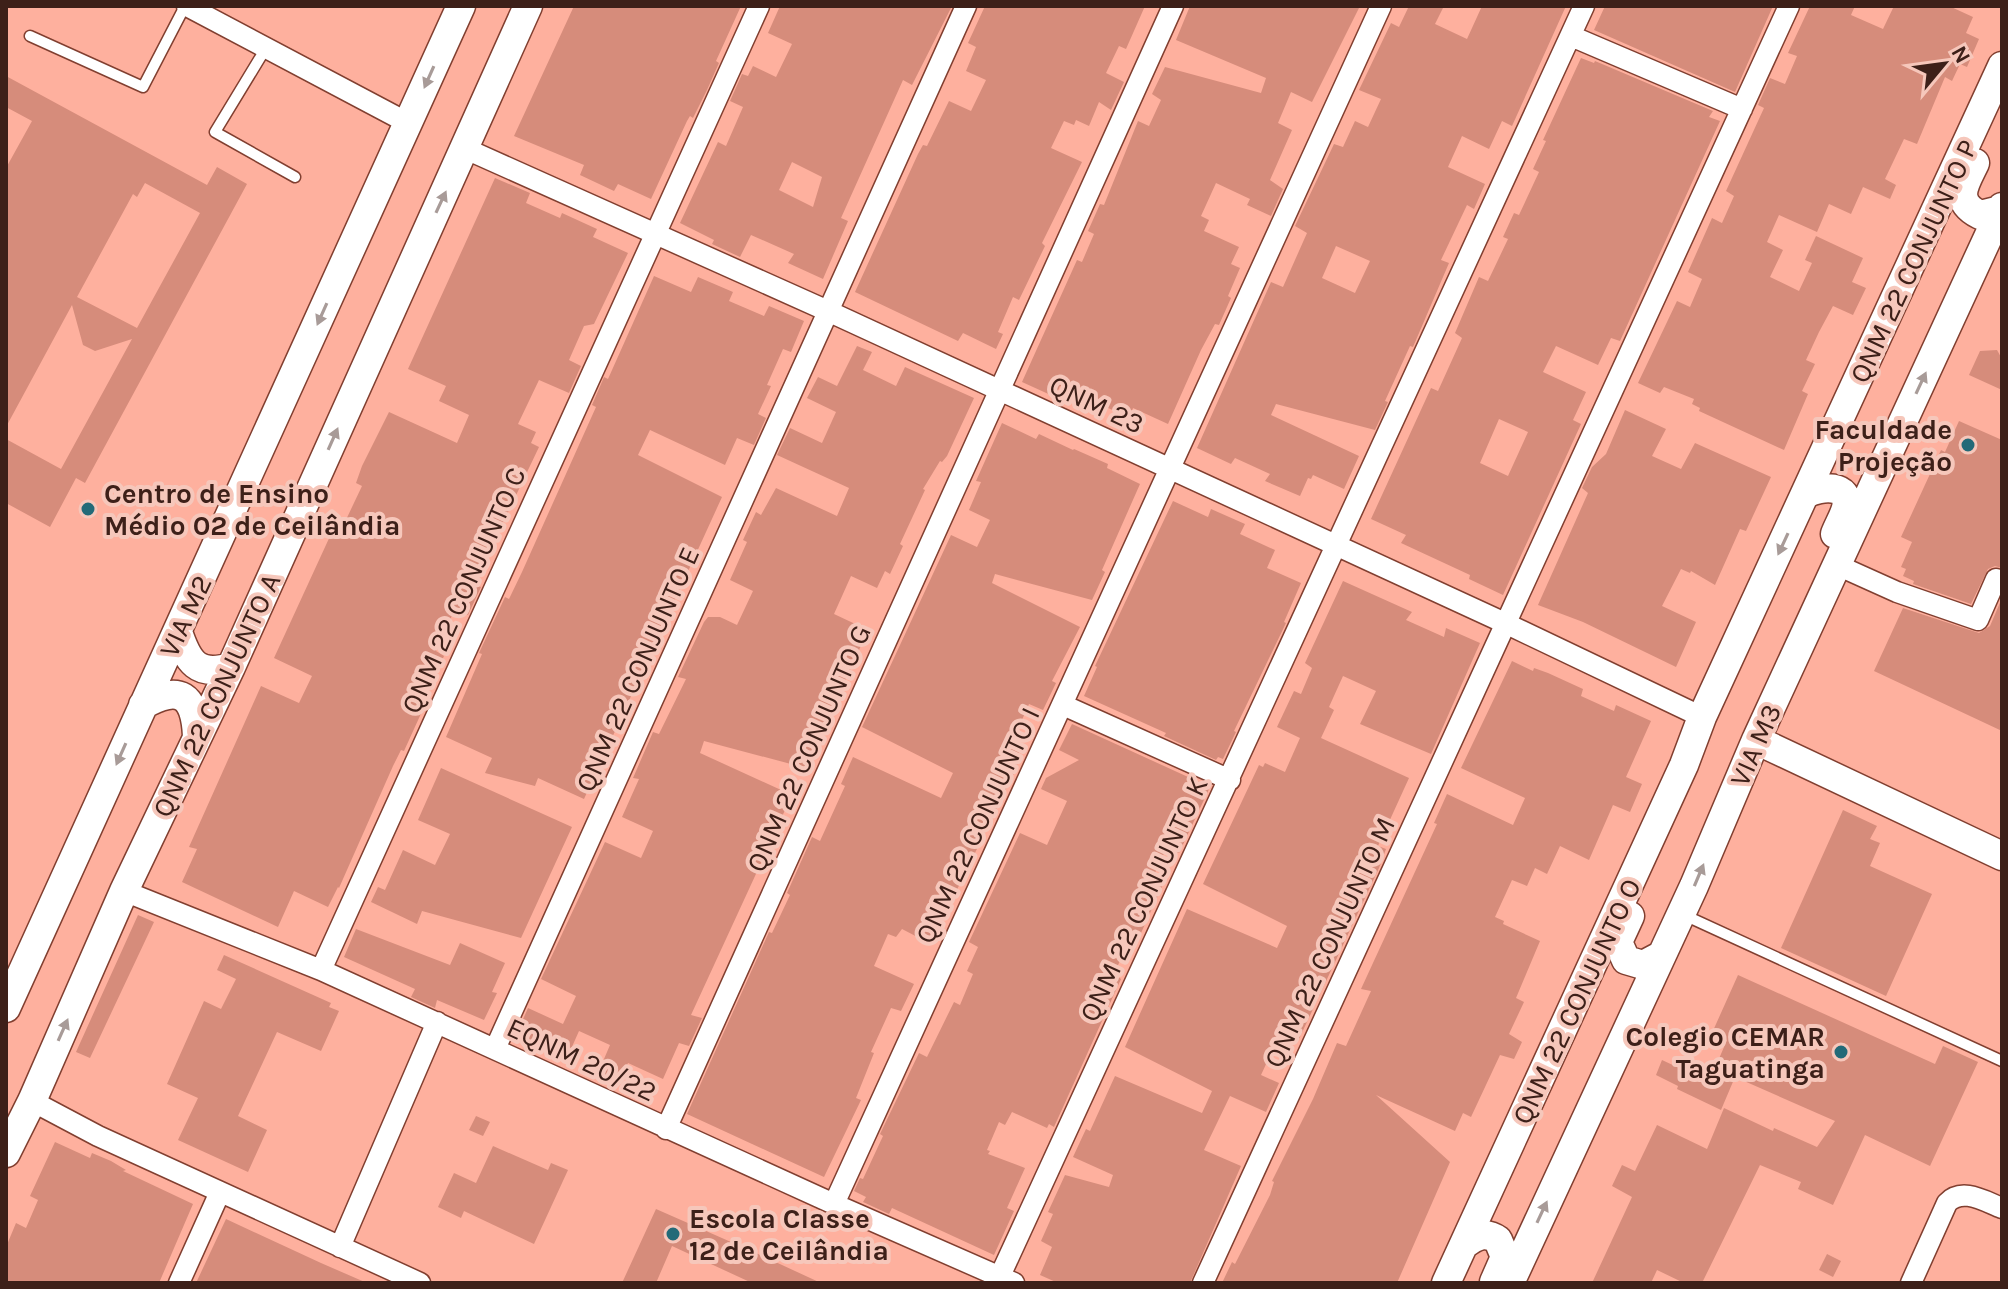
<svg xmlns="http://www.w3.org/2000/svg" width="2008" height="1289" font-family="Karla,sans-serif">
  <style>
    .building { fill: #d68c7b; fill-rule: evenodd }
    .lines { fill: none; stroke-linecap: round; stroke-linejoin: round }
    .lane-casing { stroke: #813f30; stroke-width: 13 }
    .street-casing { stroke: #813f30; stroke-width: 23 }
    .secondary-casing { stroke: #813f30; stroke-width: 31 }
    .lane { stroke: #fff; stroke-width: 10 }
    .street { stroke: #fff; stroke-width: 20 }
    .secondary { stroke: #fff; stroke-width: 28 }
    .oneway { fill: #a89b98 }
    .poi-dot { fill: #236a78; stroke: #f6c7bb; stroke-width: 3 }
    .labels { text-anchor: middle; stroke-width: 8; stroke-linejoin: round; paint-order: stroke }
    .street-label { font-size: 28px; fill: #3d2019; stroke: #f6c7bb }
    .poi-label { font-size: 28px; font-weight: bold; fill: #3d2019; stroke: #f6c7bb; text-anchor: end }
  </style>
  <rect width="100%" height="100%" fill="#feb09e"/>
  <path class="building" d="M574 6H741L716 61 719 63 707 90 693 118 690 116 687 121 651 199 618 184 614 191 580 175 584 165 514 136Z
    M780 6H952L912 85 903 80 841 218 848 221 823 279 788 263 794 254 751 235 740 257 712 244 714 240 680 223 718 142 726 146 743 107 730 101 742 74 748 76 753 66 776 77 792 44 768 33ZM792 162 822 177 813 207 779 190Z
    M985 6H1145L1126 49 1119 46 1106 73 1124 82 1111 110 1099 102 1089 126 1076 120 1074 125 1064 121 1051 148 1082 162 1042 243 1045 246 1019 300 1013 297 998 332 1003 334 996 349 963 333 958 341 855 292 918 154 923 145 927 146 949 101 971 111 986 80 966 71 976 47 968 43Z
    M1190 6H1360L1312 102 1291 92 1278 123 1292 130 1270 180 1283 189 1271 216 1247 205 1250 199 1216 183 1201 216 1209 220 1204 231 1239 247 1231 264 1240 268 1228 296 1231 298 1219 325 1215 324 1201 350 1168 424 1133 408 1130 418 1060 386 1055 397 1022 382 1077 260 1082 262 1094 234 1088 231 1100 204 1104 205 1138 121 1149 126 1161 100 1152 94 1165 67 1261 93 1266 78 1176 40Z
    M1409 6H1444L1435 24 1467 39 1482 6H1566L1512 126 1502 121 1489 149 1462 136 1448 167 1485 184 1474 209 1467 205 1441 260 1449 263 1413 347 1410 346 1385 401 1388 402 1375 430 1276 404 1271 415 1359 456 1344 489 1313 475 1311 479 1308 478 1300 496 1265 481 1270 474 1235 458 1231 464 1197 448 1271 282 1283 287 1307 233 1295 226 1334 144 1343 147 1355 121 1368 127 1381 99 1359 90 1391 23 1399 27ZM1336 246 1370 261 1355 293 1322 278Z
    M1605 6H1773L1735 92 1594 30Z
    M1810 6H1855L1851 15 1883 29 1894 6H1949L1973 17 1966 33 1979 39 1967 67 1960 64 1952 81 1945 77 1917 144 1904 139 1885 179 1896 185 1890 199 1863 187 1851 214 1829 204 1817 232 1779 215 1767 242 1783 250 1770 277 1799 291 1812 263 1805 260 1816 236 1863 258 1852 282 1866 288 1853 315 1833 306 1819 332 1806 360 1815 364 1802 391 1808 394 1784 450 1699 411 1700 408 1692 404 1694 399 1664 387 1660 393 1638 383 1677 301 1690 307 1702 279 1688 272 1712 218 1722 223 1734 196 1726 191 1764 108 1758 105 1770 78 1785 84 1797 56 1788 53Z
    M1581 58 1594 63 1595 61 1713 111 1709 117 1720 121 1620 341 1611 338 1598 365 1556 346 1543 372 1586 392 1573 420 1581 424 1503 595 1469 579 1470 575 1401 543 1406 535 1371 519 1431 388 1438 391 1462 338 1455 333 1479 277 1488 281 1508 239 1503 237 1514 213 1519 215 1539 172 1533 169 1546 141 1543 140ZM1499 419 1528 432 1508 476 1480 463Z
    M6 76 207 185 217 167 247 184 85 483 76 478 50 527 6 503V439L61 469 132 339 95 351 83 345 72 305 6 427V168L32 121 6 107ZM145 183 200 213 137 328 77 297 133 194 137 197Z
    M495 178 530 193 526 203 560 218 562 213 597 229 593 237 628 253 594 324 584 326 569 360 581 366 569 393 539 380 518 424 536 432 531 443 539 447 480 571 475 585 481 587 468 615 455 609 436 651 444 656 426 695 429 696 404 751 401 750 393 766 339 888 338 887 328 907 294 891 278 927 182 882 197 849 189 847 261 686 299 703 312 676 274 658 337 521 344 524 362 486 356 483 362 466 389 412 457 443 469 415 439 401 446 386 408 369Z
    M654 276 691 292 698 277 733 292 729 301 764 316 769 306 804 321 791 352 783 349 767 385 771 386 758 414 766 418 754 445 737 438 725 465 650 430 638 455 722 497 584 799 538 778 535 786 485 773 492 758 446 737 482 654 479 653 505 597 509 599 522 572 596 407 592 405 604 377 608 379Z
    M857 346 872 352 863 370 896 386 905 367 974 398 947 456 942 462 940 461 923 489 925 490 900 544 903 546 890 574 885 571 877 588 851 576 834 614 868 630 806 768 704 741 700 753 792 795 779 823 771 820 760 845 767 850 691 1015 702 1018 689 1046 679 1043 663 1079 628 1063 619 1083 598 1073 610 1045 579 1031 567 1058 516 1035 528 1008 563 1024 576 996 541 979 605 842 641 858 653 831 622 817 639 779 633 778 653 732 659 734 686 679 678 677 704 622 708 617H720L737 625 753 591 730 580 747 542 743 540 756 512 761 515 776 488 837 516 849 488 777 455 790 428 822 443 836 412 807 398 818 377 837 386Z
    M1997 350 2002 359V390L1969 375 1980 351Z
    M1625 410 1666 429 1652 456 1681 469 1695 443 1771 477 1746 531 1740 529 1715 585 1691 571 1690 573 1681 569 1662 606 1696 622 1676 667 1583 622 1538 605 1588 493 1582 488 1592 467 1606 454Z
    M1959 421 2002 440V568L1995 566 1988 569 1971 604 1913 584 1914 581 1903 576 1906 569 1901 567 1912 542 1901 537 1941 450 1945 452Z
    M1002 423 1036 439 1039 434 1073 450 1074 449 1108 464 1107 468 1140 484 1102 570 1105 572 1092 600 995 574 992 583 1080 627 1052 681 1056 683 1043 710 1029 704 1010 747 1019 752 1014 763 1018 765 951 902 947 899 934 926 938 929 931 944 902 929 896 937 888 934 874 966 914 984 901 1011 891 1008 871 1052 874 1053 856 1098 861 1100 824 1177 687 1114 769 932 772 933 790 895 787 893 812 837 820 841 845 786 841 784 853 757 941 798 953 773 862 727 951 535 977 547 990 520 969 510 981 482 976 481Z
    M1173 501 1208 517 1211 509 1245 524 1240 534 1275 550 1267 568 1301 583 1284 622 1286 623 1234 731 1236 732 1223 759 1218 757 1216 760 1164 736 1166 733 1084 696 1097 667 1095 666Z
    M1343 581 1412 612 1406 620 1444 637 1446 628 1480 643 1431 754 1360 724 1376 691 1343 676 1329 707 1334 710 1321 738 1409 778 1378 846 1386 849 1379 868 1299 1039 1281 1032 1261 1075 1279 1083 1266 1112 1230 1096 1204 1150 1241 1166 1190 1283H1058L1040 1275 1052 1247 1041 1241 1053 1214 1048 1212 1065 1175 1109 1187 1113 1175 1073 1157 1086 1129 1090 1131 1115 1076 1202 1113 1212 1091 1125 1047 1187 909 1277 948 1287 926 1203 884 1259 765 1263 767 1265 763 1285 772 1300 738 1277 727 1294 691 1301 694 1312 668 1305 663Z
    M2002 598V731L1874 671 1903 608 1979 633 1990 626Z
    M1512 661 1533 671 1534 668 1548 673 1583 689 1581 696 1614 711 1616 705 1651 721 1626 777 1642 784 1630 812 1613 805 1589 860 1560 846 1547 874 1535 868 1527 886 1512 880 1495 917 1504 921 1503 924 1540 941 1516 998 1524 1002 1509 1034 1522 1042 1514 1059 1500 1055 1471 1117 1463 1113 1455 1131 1376 1095 1450 1162 1397 1283H1222L1232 1262 1235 1264 1270 1195 1274 1182 1272 1181 1313 1099 1337 1043 1346 1046 1371 991 1361 989 1437 824 1434 823 1447 794 1513 825 1525 798 1461 768Z
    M1072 724 1210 787 1179 853 1166 849 1154 875 1165 880 1136 944 1129 941 1114 974 1121 979 1054 1127 1049 1124 1047 1128 1012 1112 1005 1125 999 1122 987 1150 990 1151 988 1154 1025 1168 1007 1208 1014 1211 994 1255 892 1208 889 1214 863 1202 866 1197 854 1191 860 1178 863 1179 883 1136 880 1134 919 1053 927 1057 954 1002 960 1005 973 974 967 971 978 947 969 942 1020 833 1047 845 1067 801 1041 789 1046 778 1079 760 1059 750Z
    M441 768 572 827 521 938 422 911 417 924 371 902 378 887 385 890 403 850 435 865 450 834 418 820Z
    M1843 810 1877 826 1870 839 1880 843 1870 866 1932 894 1886 996 1781 948Z
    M138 915 154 922 90 1058 76 1052Z
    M356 929 450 965 460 943 505 963 492 992 497 993 484 1020 437 1000 435 1008 411 997 415 989 344 957Z
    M224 955 331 1003 329 1007 339 1011 321 1051 277 1032 238 1116 267 1130 248 1172 178 1140 198 1098 167 1084 204 1001 221 1009 236 979 217 970Z
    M1738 975 1935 1064 1943 1046 1978 1062 1930 1166 1865 1135 1833 1205 1798 1189 1801 1182 1760 1165 1702 1283H1684L1657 1270 1651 1283H1592L1632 1197 1612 1186 1622 1165 1635 1171 1657 1125 1707 1149 1724 1108 1773 1131 1774 1128 1817 1147 1835 1121 1735 1077 1721 1110 1677 1089 1678 1086 1656 1075 1662 1060 1709 1082 1727 1040 1712 1033Z
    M476 1116 490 1122 483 1136 469 1130Z
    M55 1142 90 1158 92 1153 111 1161 126 1170 123 1171 193 1204 159 1283H6V1247L16 1223 26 1228 38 1200 30 1196Z
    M493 1146 548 1170 551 1163 568 1170 534 1244 464 1211 461 1218 438 1207 454 1173 476 1183Z
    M656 1209 756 1253 821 1283H752L672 1246 656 1283H622Z
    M226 1219 321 1263 367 1283H196Z
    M1827 1254 1841 1261 1833 1277 1819 1270Z"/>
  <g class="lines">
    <defs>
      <path id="lane" d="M30 36 143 87 185 6
        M266 48 215 132 295 177
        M1684 915 2002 1061"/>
      <path id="street" d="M187 6 408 123
        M1571 36 1742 109
        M466 149 830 312 1507 624 1702 717
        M1837 565 1897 592 1978 620 1996 579
        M1063 705 1230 780
        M124 891 321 970 834 1204 1014 1283
        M321 970 759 6
        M495 1049 966 6
        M32 1101 98 1136 420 1283
        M666 1129 1173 6
        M834 1204 1381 6
        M340 1247 437 1022
        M1000 1276 1584 6
        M179 1283 220 1192
        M1203 1283 1789 6
        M1911 1283 1947 1203C1962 1187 1984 1201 2002 1208"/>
      <path id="secondary" d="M1975 163C1965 184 1952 201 1980 215L2000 210
        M1806 494C1820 486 1851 483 1846 508 1844 516 1838 526 1835 534
        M178 632C188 662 197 677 231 667
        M143 705C180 684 195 695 197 736
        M1756 740 2002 856
        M1630 916 1618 942 1626 960 1643 965 1660 956
        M6 1008 461 6
        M6 1153 32 1101 124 891 231 667 528 6
        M1465 1244C1476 1236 1486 1231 1498 1240L1505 1257 1494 1282
        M1446 1283 1684 765 1702 717 2002 66
        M1510 1283 1694 886 1756 740 2002 207"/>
    </defs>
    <use href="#lane" class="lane-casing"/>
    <use href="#street" class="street-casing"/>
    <use href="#secondary" class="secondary-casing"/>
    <use href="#lane" class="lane"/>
    <use href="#street" class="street"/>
    <use href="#secondary" class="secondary"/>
  </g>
  <defs><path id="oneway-solid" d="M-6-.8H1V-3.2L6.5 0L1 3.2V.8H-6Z" transform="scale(2)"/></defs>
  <g class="oneway">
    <use href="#oneway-solid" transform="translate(429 77) rotate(114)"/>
    <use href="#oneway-solid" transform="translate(441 202) rotate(-65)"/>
    <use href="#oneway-solid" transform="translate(322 314) rotate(114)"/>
    <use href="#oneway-solid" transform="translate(1921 383) rotate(-65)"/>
    <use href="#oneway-solid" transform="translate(333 439) rotate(-66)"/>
    <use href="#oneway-solid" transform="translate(1783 544) rotate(115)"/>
    <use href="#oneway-solid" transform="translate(121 754) rotate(114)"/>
    <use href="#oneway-solid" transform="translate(1699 875) rotate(-67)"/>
    <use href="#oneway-solid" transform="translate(63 1030) rotate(-66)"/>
    <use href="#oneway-solid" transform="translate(1542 1212) rotate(-65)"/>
  </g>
  <g class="poi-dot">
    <circle cx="1968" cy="445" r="8"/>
    <circle cx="88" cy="509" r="8"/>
    <circle cx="1841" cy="1052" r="8"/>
    <circle cx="673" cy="1234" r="8"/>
  </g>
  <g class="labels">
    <g class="street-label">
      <text transform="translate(1913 261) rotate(-65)" y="10">QNM 22 CONJUNTO P</text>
      <text transform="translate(1097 404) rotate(25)" y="10">QNM 23</text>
      <text transform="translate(463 590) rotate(-66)" y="10">QNM 22 CONJUNTO C</text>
      <text transform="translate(185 616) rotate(-65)" y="10">VIA M2</text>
      <text transform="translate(637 669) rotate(-66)" y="10">QNM 22 CONJUNTO E</text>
      <text transform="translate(216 695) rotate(-65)" y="10">QNM 22 CONJUNTO A</text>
      <text transform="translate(1755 745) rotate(-66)" y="10">VIA M3</text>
      <text transform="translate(808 748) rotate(-66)" y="10">QNM 22 CONJUNTO G</text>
      <text transform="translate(977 825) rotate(-65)" y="10">QNM 22 CONJUNTO I</text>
      <text transform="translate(1143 899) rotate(-65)" y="10">QNM 22 CONJUNTO K</text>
      <text transform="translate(1329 942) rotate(-65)" y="10">QNM 22 CONJUNTO M</text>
      <text transform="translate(1576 1001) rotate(-65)" y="10">QNM 22 CONJUNTO O</text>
      <text transform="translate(582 1059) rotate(25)" y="10">EQNM 20/22</text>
    </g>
    <g class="poi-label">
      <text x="1952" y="439">Faculdade<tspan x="1952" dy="32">Projeção</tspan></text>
      <text x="104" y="503" text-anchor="start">Centro de Ensino<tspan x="104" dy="32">Médio 02 de Ceilândia</tspan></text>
      <text x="1825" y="1046">Colegio CEMAR<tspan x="1825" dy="32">Taguatinga</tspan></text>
      <text x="689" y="1228" text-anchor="start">Escola Classe<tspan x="689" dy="32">12 de Ceilândia</tspan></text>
    </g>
  </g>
  <rect width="2008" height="1289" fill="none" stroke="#3d2019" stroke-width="16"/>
  <g transform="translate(1944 64) rotate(61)" stroke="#f6c7bb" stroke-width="6" paint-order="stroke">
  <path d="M0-6L14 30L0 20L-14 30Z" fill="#3d2019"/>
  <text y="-12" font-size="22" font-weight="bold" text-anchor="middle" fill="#3d2019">N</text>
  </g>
</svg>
